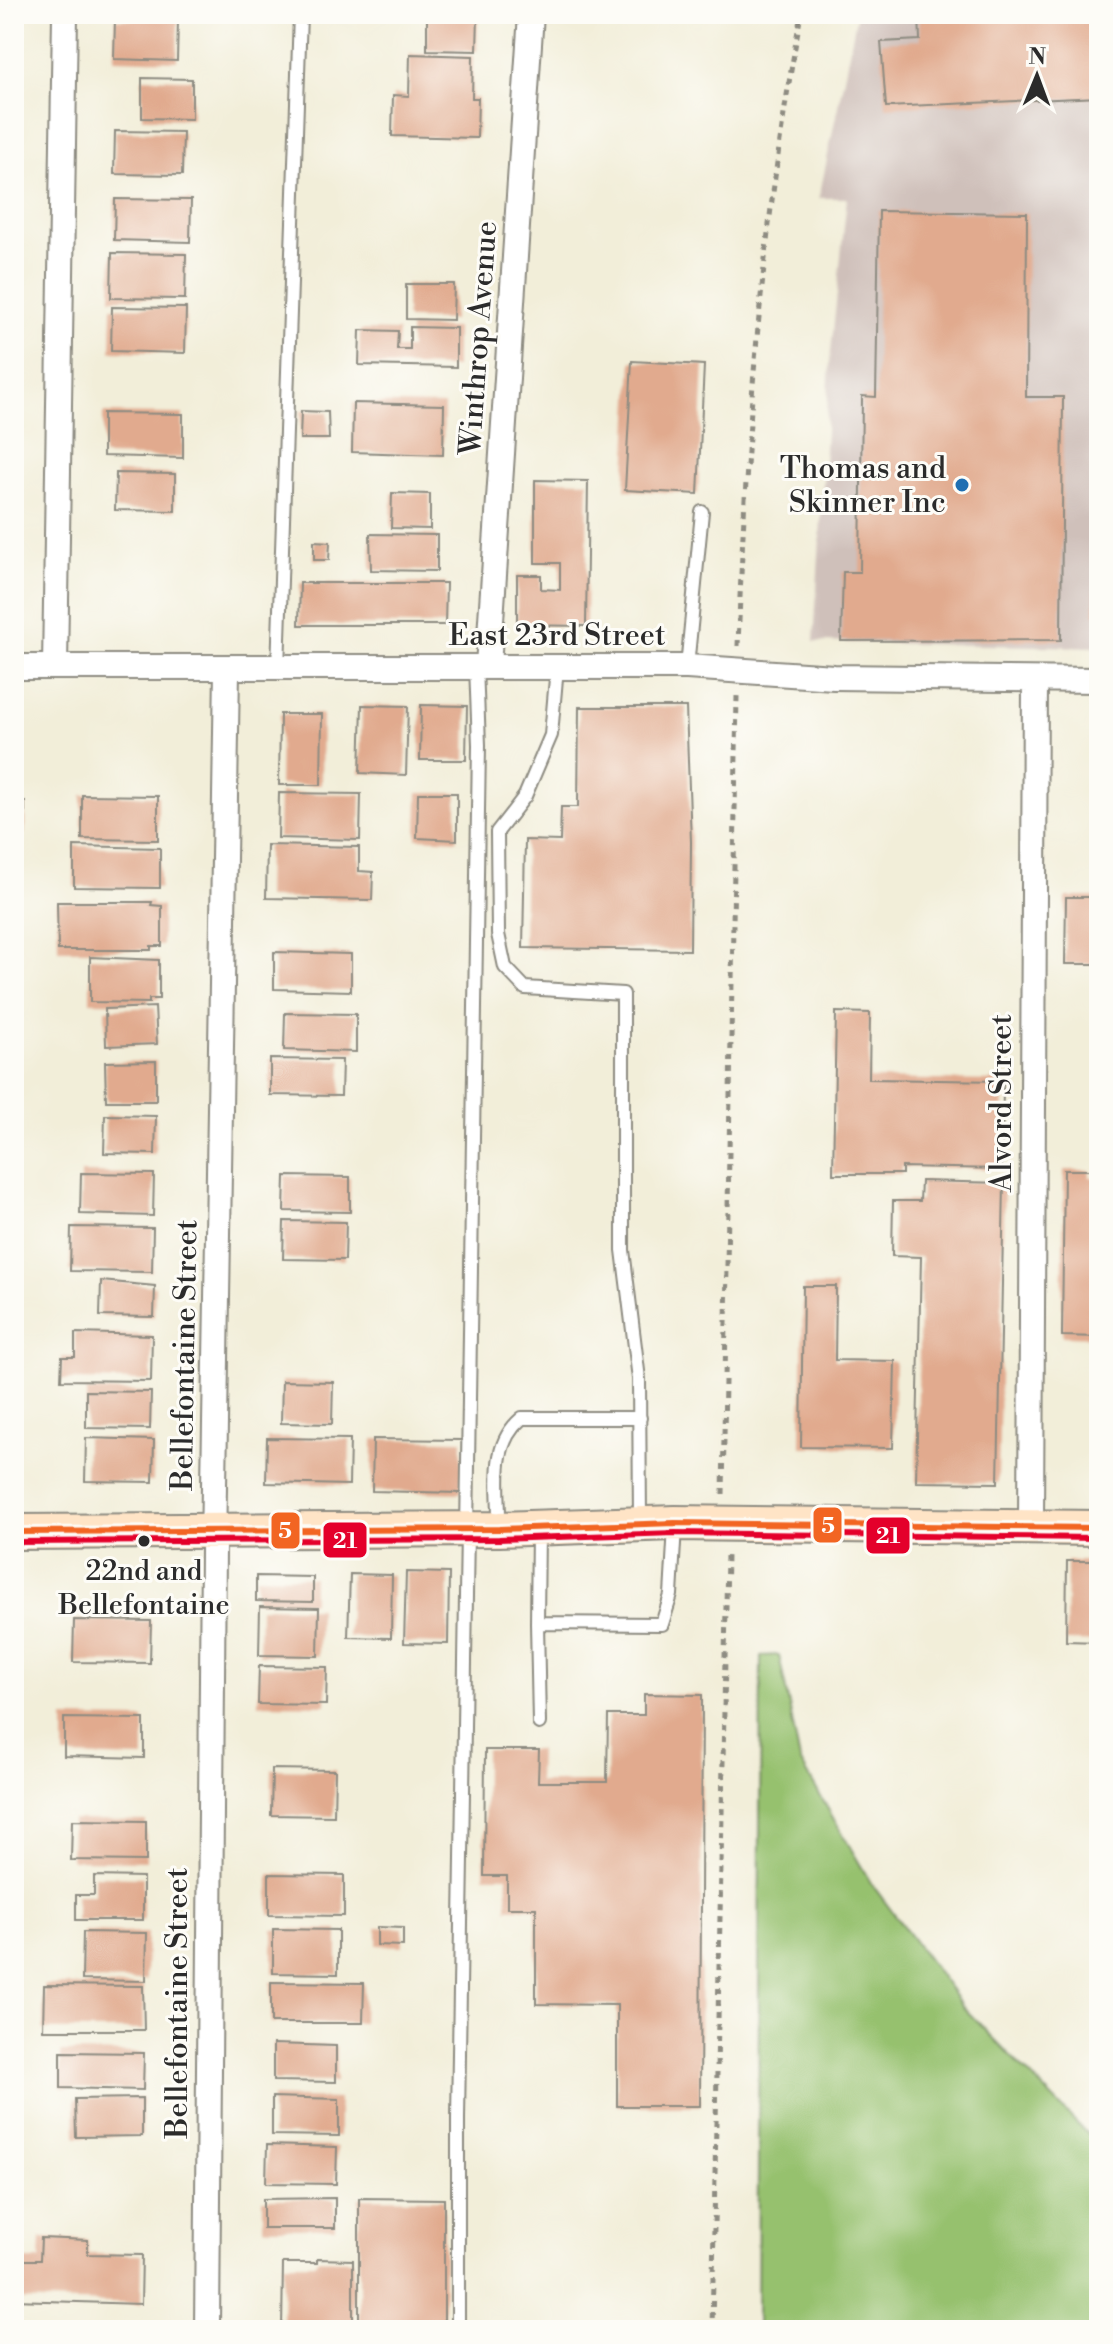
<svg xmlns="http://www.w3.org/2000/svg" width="1113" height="2344" font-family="'Libre Bodoni',serif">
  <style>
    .industrial { fill: #cfc0ba }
    .green { fill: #96c16e; stroke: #60764c; stroke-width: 2 }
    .building { fill: #e1aa8e }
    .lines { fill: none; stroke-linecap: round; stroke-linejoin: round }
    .service-casing { stroke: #8e8c82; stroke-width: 16 }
    .minor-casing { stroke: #8e8c82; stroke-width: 28 }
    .secondary-casing { stroke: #8e8c82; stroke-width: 38 }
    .path { stroke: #8e8c82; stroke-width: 5; stroke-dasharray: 6 6; stroke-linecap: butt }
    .service { stroke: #fff; stroke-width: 12 }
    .minor { stroke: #fff; stroke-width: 24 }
    .secondary { stroke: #ffe4c6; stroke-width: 34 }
    .bus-1-casing { stroke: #fdfcf7; stroke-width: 12 }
    .bus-2-casing { stroke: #fdfcf7; stroke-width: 12 }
    .bus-1 { stroke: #f26522; stroke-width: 6 }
    .bus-2 { stroke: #e4002b; stroke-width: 6 }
    .poi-dot { fill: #1f6fb2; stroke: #fdfcf7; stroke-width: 3 }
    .bus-dot { fill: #2b2b2b; stroke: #fdfcf7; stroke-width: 3 }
    .labels { text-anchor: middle; stroke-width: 6; stroke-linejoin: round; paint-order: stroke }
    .bus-label { font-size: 28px; fill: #2b2b2b; stroke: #fdfcf7 }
    .street-label { font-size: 30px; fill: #2b2b2b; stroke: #fdfcf7 }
    .poi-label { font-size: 30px; fill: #2b2b2b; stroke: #fdfcf7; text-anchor: end }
    .line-badge { stroke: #fdfcf7; stroke-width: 3 }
    .badge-label { font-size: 22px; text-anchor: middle; font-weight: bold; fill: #fff }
  </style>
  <rect width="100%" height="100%" fill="#fdfcf7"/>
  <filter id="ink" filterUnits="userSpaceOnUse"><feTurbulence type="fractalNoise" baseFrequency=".0125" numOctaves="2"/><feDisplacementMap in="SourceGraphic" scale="16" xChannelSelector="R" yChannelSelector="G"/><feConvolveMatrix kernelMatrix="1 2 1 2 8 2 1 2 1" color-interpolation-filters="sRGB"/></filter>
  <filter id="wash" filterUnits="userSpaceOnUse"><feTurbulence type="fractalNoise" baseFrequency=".006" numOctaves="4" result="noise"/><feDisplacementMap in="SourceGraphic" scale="32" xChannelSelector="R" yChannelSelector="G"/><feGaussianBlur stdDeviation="1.8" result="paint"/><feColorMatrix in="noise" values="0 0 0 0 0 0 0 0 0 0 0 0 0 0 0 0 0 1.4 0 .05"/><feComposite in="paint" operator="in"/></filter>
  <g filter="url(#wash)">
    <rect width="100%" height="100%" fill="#f2eed9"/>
    <path class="industrial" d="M857 14H1099V647L814 642 830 361 847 198H819Z"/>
    <path class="green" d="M779 1655 800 1761 871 1883 964 2008 1099 2146V2330H757L761 1656Z"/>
    <g id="blocks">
      <path class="building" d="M427 14 478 15 477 51 427 50Z
        M919 14H1099V97L886 107 881 42 920 40Z
        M115 19 178 20 177 61 114 59Z
        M410 54 473 56 472 98H478L477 138 392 136 393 95 409 96Z
        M142 78 192 79V119L142 118Z
        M115 131 183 132 182 175 114 174Z
        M115 199 191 200 190 242 114 240Z
        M879 211 1027 213 1026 397H1063L1061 640 841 641 843 572H860L862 396 876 397Z
        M112 253 186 254 185 299 111 298Z
        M406 284H454L453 320 406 319Z
        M112 307 186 308 185 353 111 351Z
        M410 327 456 328V367L359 365 360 330 398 331 397 349H410Z
        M632 361 704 365 698 494 625 490Z
        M353 403 444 405 443 455 352 452Z
        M301 411 328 412 329 439H300Z
        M103 413 183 414V458L103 456Z
        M1096 463H1099V614H1094Z
        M116 473 175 474V511L115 510Z
        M535 480 588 481 586 626 517 625V575H541V589L560 590V563H535Z
        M392 493 430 494V529L391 528Z
        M370 534 437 535V571L371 570Z
        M314 541 330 542 329 560H314Z
        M300 583H446L445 625H299Z
        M362 705 408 706 406 775 360 773Z
        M421 705 467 706 466 760H420Z
        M579 707H686L691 842 690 950 523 948 525 840 560 841 561 807H578Z
        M280 714H322L321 785H279Z
        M279 793 361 794 360 840 278 838Z
        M418 793H457V840L417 838Z
        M82 795 158 796V840L82 839Z
        M14 802H25V834L14 833Z
        M267 845 359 847V871L373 872 372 900 266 898Z
        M74 846 160 848V888L74 887Z
        M1066 897H1099V964H1065Z
        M57 902H152L151 905 162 906V946H151V950H58Z
        M274 952 351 954V991L274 989Z
        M90 957 159 960V999H149V1003L90 1002Z
        M155 1007 157 1044 106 1046 105 1009Z
        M836 1012 870 1013 869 1079 1003 1081 1002 1169 902 1167V1174H833Z
        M285 1013 356 1014V1052L284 1050Z
        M270 1059 342 1060 341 1096 270 1095Z
        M156 1061V1101H106L105 1062Z
        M105 1115 156 1116 155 1154 104 1153Z
        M1064 1170H1090V1177L1099 1178V1337L1062 1336Z
        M81 1173 154 1174 153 1216 80 1214Z
        M285 1176 350 1177V1212L284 1211Z
        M921 1181 1004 1183 998 1483 916 1482 921 1257 892 1256 893 1201H920Z
        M284 1221 346 1222 345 1260 283 1259Z
        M71 1227 153 1228 152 1272 70 1271Z
        M101 1281 155 1286 154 1317 100 1316Z
        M803 1286H836L835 1360 895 1361 893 1448 801 1447Z
        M75 1333 152 1335 151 1381 61 1380 62 1357H75Z
        M282 1381 333 1382 332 1424 281 1423Z
        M86 1391 151 1392 150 1429 86 1428Z
        M86 1438 154 1440 153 1482 85 1481Z
        M267 1438 350 1439 349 1485 266 1483Z
        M373 1439 462 1440 461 1493 372 1491Z
        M1067 1561H1099V1642L1066 1641Z
        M406 1572 449 1573 448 1644 404 1643Z
        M350 1574 392 1575 391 1638 348 1637Z
        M256 1576 313 1577V1602L256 1601Z
        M260 1607 319 1608 318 1656 259 1655Z
        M74 1620 151 1621 150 1663 73 1662Z
        M259 1666 327 1667 326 1705 258 1704Z
        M644 1694 702 1695 700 2106H617V2005L536 2004V1908H507V1876H484L485 1750H539L538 1782H607L608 1715H644Z
        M64 1718 144 1719V1758L64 1756Z
        M272 1769 335 1770 334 1816 271 1815Z
        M72 1820 146 1821V1861L71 1860Z
        M269 1874 344 1875V1916L269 1915Z
        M94 1876 143 1877V1920H76V1895H94Z
        M377 1927 403 1928V1946L377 1945Z
        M273 1929 338 1930V1974L273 1973Z
        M83 1932 147 1933 146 1981 82 1980Z
        M271 1982 364 1983 363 2023H271Z
        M44 1985 143 1986 144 2030H43Z
        M273 2044 336 2046V2082L273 2081Z
        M61 2052 144 2053 143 2090 61 2088Z
        M272 2097 339 2099V2136L272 2135Z
        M142 2098V2136L76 2137 75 2099Z
        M267 2145 337 2147 336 2184 266 2183Z
        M335 2198V2228H263V2199Z
        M359 2198 444 2199V2330H359Z
        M41 2238 88 2240V2254L142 2255 141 2304 14 2300V2260H40Z
        M317 2259 353 2260V2330H282L283 2263H317Z"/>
    </g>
  </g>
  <g filter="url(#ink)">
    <use href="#blocks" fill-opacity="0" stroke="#8e8c82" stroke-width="2"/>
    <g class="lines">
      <defs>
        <path id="service" d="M557 667 551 735 525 796 497 832 498 934 505 967 525 988 623 994V1250L639 1379 640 1520
          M687 667 702 512
          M278 669 300 14
          M499 1525C500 1486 489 1446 522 1418H640
          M537 1623 538 1530
          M539 1723 537 1623 662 1624 671 1595 675 1526
          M458 2330V2119L479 745 476 666"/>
        <path id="minor" d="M488 666 531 14
          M14 667H687L834 677 1099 680
          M55 667 65 14
          M1031 1526 1035 680
          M207 2330 213 1549 227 670"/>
        <path id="secondary" d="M14 1532 499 1529 675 1523 1099 1528"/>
      </defs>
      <use href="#service" class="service-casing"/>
      <use href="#minor" class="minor-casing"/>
      <use href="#secondary" class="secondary-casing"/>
      <path class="path" d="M738 646C746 433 762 223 801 14
        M723 1494 737 696
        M712 2330 727 1555"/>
      <use href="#service" class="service"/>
      <use href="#minor" class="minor"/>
      <use href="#secondary" class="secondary"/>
      <defs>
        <path id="bus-1" d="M14 1532 499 1529 675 1523 1099 1528"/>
        <path id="bus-2" d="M14 1542 499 1539 675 1533 1099 1538"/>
      </defs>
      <use href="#bus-1" class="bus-1-casing"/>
      <use href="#bus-2" class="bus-2-casing"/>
      <use href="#bus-1" class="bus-1"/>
      <use href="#bus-2" class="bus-2"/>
    </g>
  </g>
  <circle class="poi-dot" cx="962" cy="485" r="8"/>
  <circle class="bus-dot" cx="144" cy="1541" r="7"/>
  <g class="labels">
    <g class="bus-label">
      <text x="144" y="1580">22nd and<tspan x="144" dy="34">Bellefontaine</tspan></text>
    </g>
    <g class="street-label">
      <text transform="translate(478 338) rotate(-86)" y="10">Winthrop Avenue</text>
      <text x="557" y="645">East 23rd Street</text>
      <text transform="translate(1001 1103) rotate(-90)" y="10">Alvord Street</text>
      <text transform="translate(184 1355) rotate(-89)" y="10">Bellefontaine Street</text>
      <text transform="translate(177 2003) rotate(-90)" y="10">Bellefontaine Street</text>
    </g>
    <g class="poi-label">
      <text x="946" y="478">Thomas and<tspan x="946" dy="34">Skinner Inc</tspan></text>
    </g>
  </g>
  <g class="line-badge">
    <rect x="812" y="1506" width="31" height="38" rx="8" fill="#f26522"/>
    <rect x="270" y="1511" width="31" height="39" rx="8" fill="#f26522"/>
    <rect x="865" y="1516" width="46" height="39" rx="8" fill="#e4002b"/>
    <rect x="322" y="1521" width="46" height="38" rx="8" fill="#e4002b"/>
  </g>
  <g class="badge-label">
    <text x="828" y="1533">5</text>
    <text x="285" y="1538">5</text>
    <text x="888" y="1543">21</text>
    <text x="345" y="1548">21</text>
  </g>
  <rect width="1113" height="2344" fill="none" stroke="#fdfcf7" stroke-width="48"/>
  <g transform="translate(1037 76) rotate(1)" stroke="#fdfcf7" stroke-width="6" paint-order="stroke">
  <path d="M0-6L14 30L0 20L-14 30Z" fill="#2b2b2b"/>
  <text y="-12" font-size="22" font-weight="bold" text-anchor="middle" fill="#2b2b2b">N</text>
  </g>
</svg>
